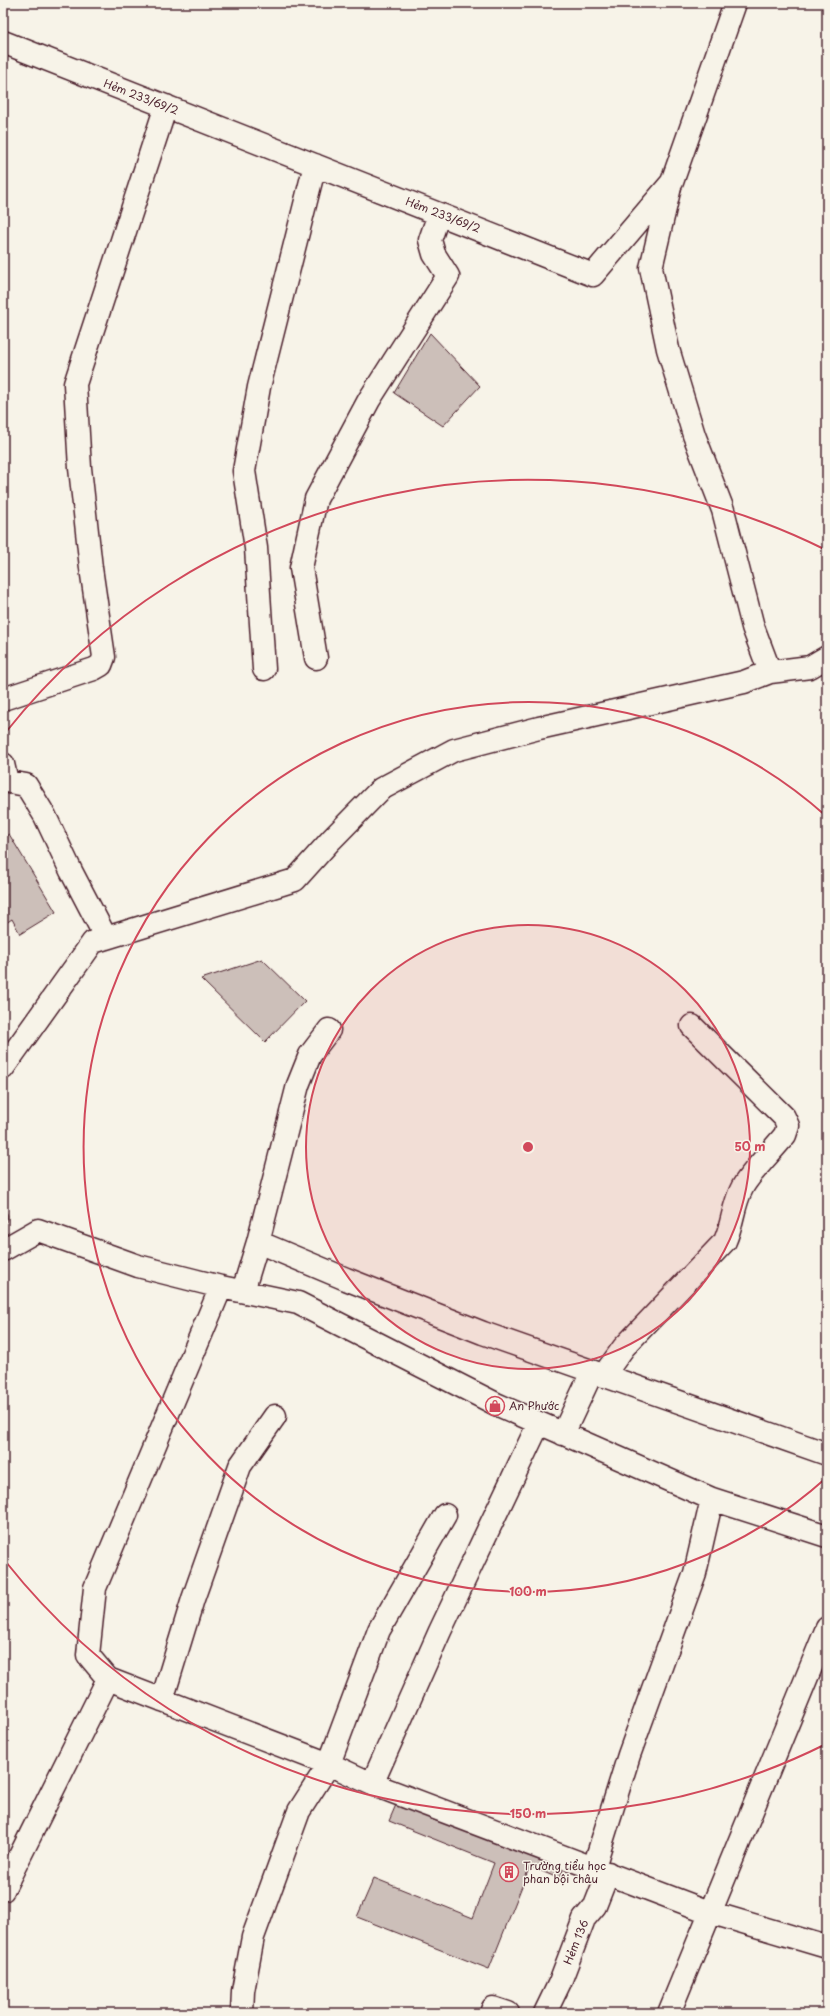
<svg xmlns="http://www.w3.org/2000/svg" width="830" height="2016" font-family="'Playpen Sans',sans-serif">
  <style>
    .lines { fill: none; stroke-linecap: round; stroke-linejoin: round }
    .stream { stroke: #8e7275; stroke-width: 9 }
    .building { fill: #ccbfb9; stroke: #4a1f2b }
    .minor-casing { stroke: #4a1f2b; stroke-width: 25 }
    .minor { stroke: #f7f3e8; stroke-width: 22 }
    .ring { fill: none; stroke: #d1495b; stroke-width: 2 }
    .labels { text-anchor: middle; stroke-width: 3; stroke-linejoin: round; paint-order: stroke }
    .street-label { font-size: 11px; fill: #4a1f2b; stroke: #f7f3e8 }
    .poi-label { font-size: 11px; fill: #4a1f2b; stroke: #f7f3e8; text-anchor: start }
    .centre { fill: #d1495b; stroke: #f7f3e8; stroke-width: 2 }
    .ring-label { font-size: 12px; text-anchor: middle; font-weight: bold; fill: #d1495b; stroke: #f7f3e8; stroke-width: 3; stroke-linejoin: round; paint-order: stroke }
  </style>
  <rect width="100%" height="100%" fill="#f7f3e8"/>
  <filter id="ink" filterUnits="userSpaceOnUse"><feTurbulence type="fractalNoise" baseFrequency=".025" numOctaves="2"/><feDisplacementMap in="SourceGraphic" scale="8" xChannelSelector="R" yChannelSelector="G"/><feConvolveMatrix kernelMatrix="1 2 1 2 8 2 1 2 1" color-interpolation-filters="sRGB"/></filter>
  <g filter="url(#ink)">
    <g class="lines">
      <path class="stream" d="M3 1220 4 1216"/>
    </g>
    <path class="building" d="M430 333 480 386 443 426 394 393Z
      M9 834 56 912 20 934 12 919 3 925V838Z
      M262 959 305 1001 265 1042 201 979Z
      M404 1786 569 1850 560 1879 530 1866 489 1969 357 1917 374 1878 473 1918 494 1863 389 1821Z"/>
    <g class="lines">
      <defs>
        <path id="minor" d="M3 42 593 275 672 182 735 3
          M670 187 651 268 668 349 694 435 723 510 753 627 770 672
          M316 658 301 568 316 499 369 400 448 276 434 254 430 240 439 214
          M264 669 256 548 244 471 259 387 315 165
          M3 699 94 669 101 665 104 657 91 568 80 468 75 384 166 106
          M3 764 6 777 9 782 26 785 45 816 71 871 106 938
          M3 1068 93 942 295 880 331 840 381 789 454 750 539 728 744 682 770 672 810 667 827 657
          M258 1242 346 1279 483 1333 827 1454
          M3 1250 38 1230 138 1266 221 1287 298 1303 496 1404 539 1423 712 1499 827 1536
          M221 1287 95 1588 88 1655 108 1679 329 1764 372 1784 709 1912 827 1947
          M243 1291 258 1242 298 1085 310 1055 329 1030
          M603 1376 624 1347 725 1241C733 1223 733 1205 742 1188 749 1174 774 1149 785 1135L788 1126 784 1117 692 1026
          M563 1434 592 1372
          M162 1700 193 1599 240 1466 275 1416
          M372 1784 440 1631 539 1423
          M594 1867 629 1755 695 1573 712 1499
          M3 1890 108 1679
          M242 2013 243 1991 253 1937 299 1811 329 1764 379 1630 445 1515
          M491 2013 493 2008 508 2013
          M545 2013 560 1982 584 1919 595 1906 608 1873
          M669 2013 827 1628"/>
      </defs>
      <use href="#minor" class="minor-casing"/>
      <use href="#minor" class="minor"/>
    </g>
  </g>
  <circle cx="528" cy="1147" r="222" fill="#d1495b" fill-opacity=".12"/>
  <g class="ring">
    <circle cx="528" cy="1147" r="222"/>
    <path d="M826 1478A445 445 0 1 1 826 816"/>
    <path d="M826 1744A667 667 0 0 1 6 1562M6 732A667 667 0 0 1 826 550"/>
  </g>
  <defs>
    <symbol id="shop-ring" viewBox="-11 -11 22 22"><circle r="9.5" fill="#f7f3e8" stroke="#d1495b" stroke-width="1.5"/><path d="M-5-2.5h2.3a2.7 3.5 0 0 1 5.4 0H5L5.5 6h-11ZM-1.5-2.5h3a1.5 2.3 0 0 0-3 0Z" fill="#d1495b"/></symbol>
    <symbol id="building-ring" viewBox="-11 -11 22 22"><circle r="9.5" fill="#f7f3e8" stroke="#d1495b" stroke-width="1.5"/><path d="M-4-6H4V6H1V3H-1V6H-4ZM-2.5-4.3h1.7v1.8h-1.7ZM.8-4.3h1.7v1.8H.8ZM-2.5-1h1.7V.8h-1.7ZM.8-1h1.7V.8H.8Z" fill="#d1495b"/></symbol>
  </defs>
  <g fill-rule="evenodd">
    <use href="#shop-ring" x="484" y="1395" width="22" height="22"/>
    <use href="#building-ring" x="498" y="1861" width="22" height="22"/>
  </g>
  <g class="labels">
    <g class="street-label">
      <text transform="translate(141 97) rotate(21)" y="4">Hẻm 233/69/2</text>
      <text transform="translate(443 215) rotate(21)" y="4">Hẻm 233/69/2</text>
      <text transform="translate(576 1942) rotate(-68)" y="4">Hẻm 136</text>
    </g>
    <g class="poi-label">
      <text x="509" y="1410">An Phước</text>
      <text x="523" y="1870">Trường tiểu học<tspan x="523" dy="13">phan bội châu</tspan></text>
    </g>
  </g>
  <circle cx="528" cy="1147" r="6" class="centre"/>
  <g class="ring-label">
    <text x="750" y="1151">50 m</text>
    <text x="528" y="1596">100 m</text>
    <text x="528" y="1818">150 m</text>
  </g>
  <rect width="830" height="2016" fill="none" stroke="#f7f3e8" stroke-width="16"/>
  <rect x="8" y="8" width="814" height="2000" fill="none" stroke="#4a1f2b" stroke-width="1.5" filter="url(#ink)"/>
</svg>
